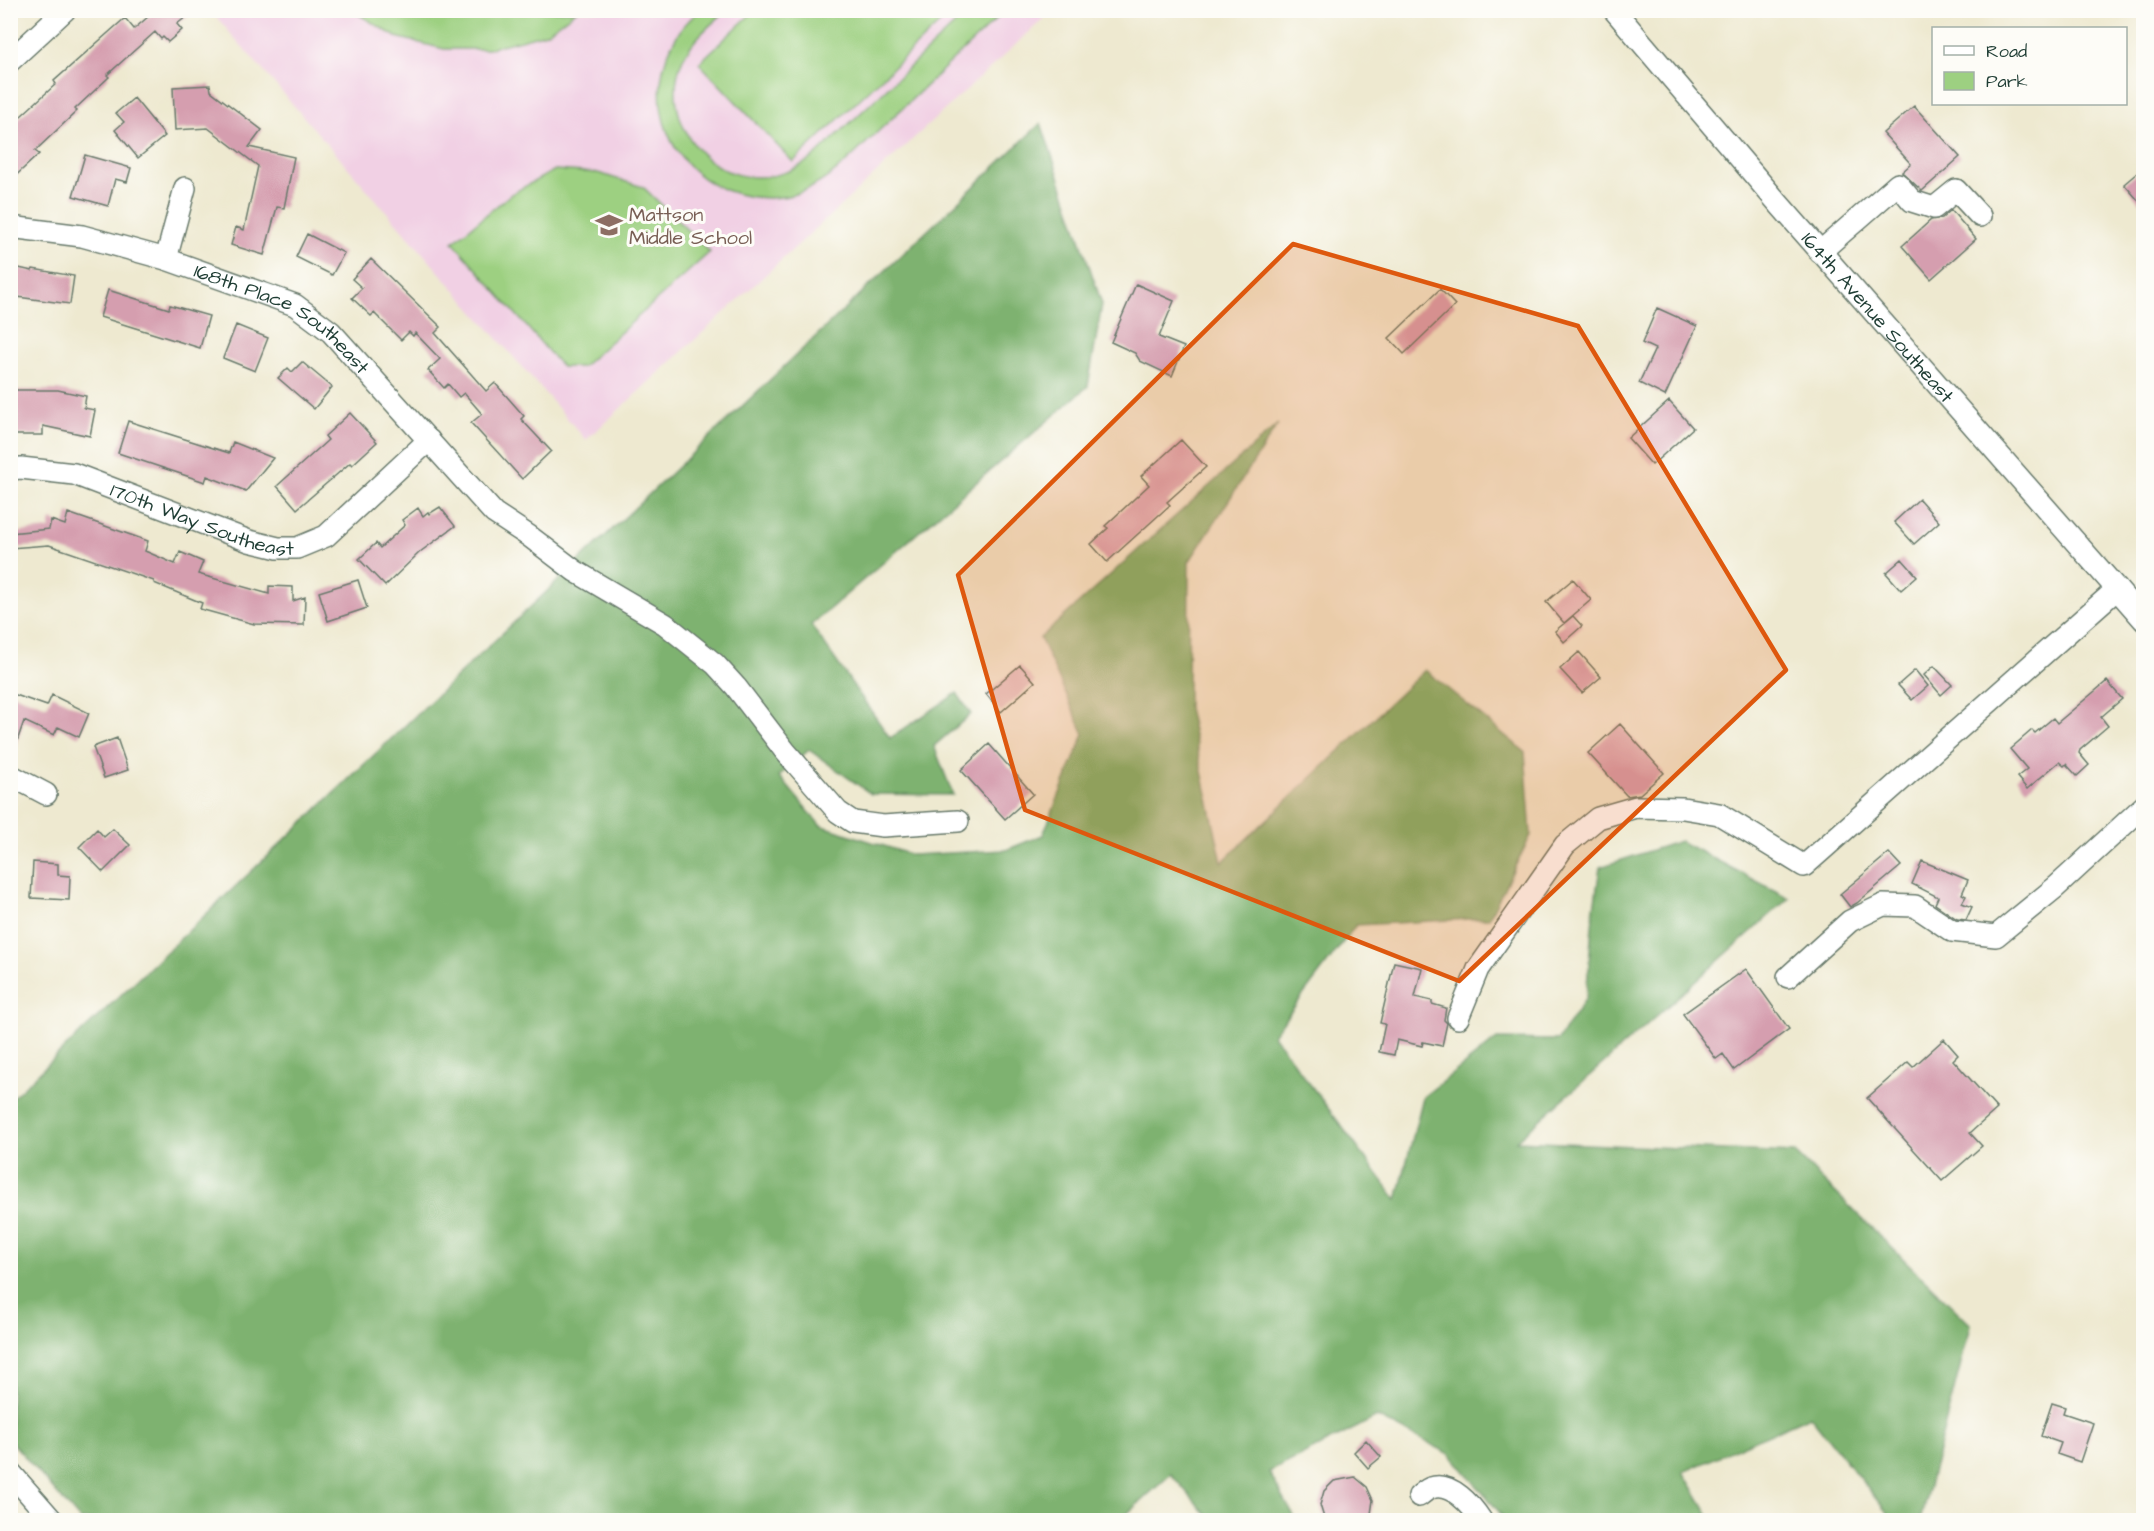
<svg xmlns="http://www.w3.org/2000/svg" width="2154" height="1531" font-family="'Architects Daughter',sans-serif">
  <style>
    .built { fill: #f1d0e4 }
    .green { fill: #9dd081; stroke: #5e865a; stroke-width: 1.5 }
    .forest { fill: #7eb26f; stroke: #4e7852; stroke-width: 1.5 }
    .building { fill: #d59eaf }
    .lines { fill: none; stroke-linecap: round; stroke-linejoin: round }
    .minor-casing { stroke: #67796b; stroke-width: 24 }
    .minor { stroke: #fff; stroke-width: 21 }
    .marked { fill: #de580e; fill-opacity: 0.2; stroke: #de580e; stroke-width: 4.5; stroke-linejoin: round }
    .labels { text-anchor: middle; stroke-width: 6; stroke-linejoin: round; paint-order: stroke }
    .education-label { font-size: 20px; fill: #785e54; stroke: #fdfcf7; text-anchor: start }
    .street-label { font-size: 20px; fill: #1f3d34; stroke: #fdfcf7 }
  </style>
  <rect width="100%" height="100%" fill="#fdfcf7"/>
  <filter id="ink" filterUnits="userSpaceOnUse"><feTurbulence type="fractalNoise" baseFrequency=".0167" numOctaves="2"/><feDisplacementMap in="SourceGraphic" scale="12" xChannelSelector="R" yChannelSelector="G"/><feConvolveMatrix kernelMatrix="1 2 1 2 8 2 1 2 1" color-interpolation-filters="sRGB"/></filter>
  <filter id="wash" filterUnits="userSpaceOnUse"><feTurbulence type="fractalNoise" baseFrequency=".008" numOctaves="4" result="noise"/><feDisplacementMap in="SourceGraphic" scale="24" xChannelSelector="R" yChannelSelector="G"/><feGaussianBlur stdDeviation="1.35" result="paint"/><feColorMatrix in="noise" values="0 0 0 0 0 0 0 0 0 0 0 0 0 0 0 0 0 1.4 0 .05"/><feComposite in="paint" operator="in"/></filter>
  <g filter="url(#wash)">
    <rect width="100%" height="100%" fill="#eee9d0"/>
    <path class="built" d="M211 11H1052L586 440Z"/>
    <path class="green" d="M700 10 726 11C710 25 693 39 683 59 659 111 699 178 758 177 781 177 800 168 817 154L969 11H1005C965 48 926 86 886 124 860 148 834 179 801 192 781 200 759 199 738 194 667 176 639 95 678 34 683 25 692 17 700 10Z
      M353 11H576L546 33 487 49H444L396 37Z
      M754 11V10L953 11 793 162 699 63Z
      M555 170 598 173 643 187 710 252 582 367H562L453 242 511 194Z"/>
    <path class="forest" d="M1041 123 1102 304 1088 386 811 625 890 738 957 693 971 714 934 746 953 795 871 794 809 750 779 776 820 825 912 855 1006 850 1043 835 1084 734 1040 638 1278 424 1189 562 1188 708 1222 862 1425 670 1525 752 1531 835 1489 918 1356 925 1273 1035 1397 1200 1423 1097 1497 1039 1558 1040 1586 998 1593 915 1600 867 1680 841 1789 898 1516 1141 1795 1153 1971 1325 1920 1520H1893L1810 1416 1683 1472 1712 1520H1506L1450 1454 1377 1417 1269 1472 1296 1520H1211L1171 1474 1120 1520H80L11 1441 10 1100Z"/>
    <g id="blocks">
      <path class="building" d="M156 10H195L177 24 182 30 168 42 163 37 161 39 155 32 107 75 109 77 75 109 77 111 35 151 39 154 10 181V126L56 84 54 81 125 18 134 29Z
        M210 85 211 91 262 130 249 147 294 157 284 208 277 207 264 255 231 245 236 227 244 230 258 166 208 128 175 130 173 87Z
        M134 98 165 136 138 158 115 130 124 122 116 113Z
        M1914 106 1960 157 1922 191 1902 172 1911 164 1883 133Z
        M85 155 131 168 127 182 115 179 108 206 73 196Z
        M2144 167V207L2124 184Z
        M1951 210 1976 239 1931 279 1902 246 1931 220 1942 218Z
        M307 234 344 253 332 275 296 257Z
        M371 259 441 327 435 333 486 391 495 383 524 416 521 419 551 451 522 479 471 423 482 414 464 393 459 397 448 384 444 388 428 370 440 359 415 333 413 336 409 332 401 340 374 313 371 316 352 298 362 288 352 279Z
        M10 266 32 271 33 269 74 276 70 304 10 296Z
        M1136 284 1174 301 1159 337 1184 347 1172 376 1140 361 1135 353 1111 342Z
        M1440 289 1455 305 1404 354 1389 338Z
        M108 290 169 309 170 305 209 316 200 348 100 317Z
        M1657 308 1697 326 1665 396 1639 383 1655 349 1642 343Z
        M236 325 268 338 255 371 223 358Z
        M302 362 332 387 314 409 278 378 288 368 292 372Z
        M10 390H58L86 396 84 408 95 410 90 436 43 426V435H10Z
        M1669 401 1693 428 1652 465 1628 438Z
        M350 413 377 442 352 465 350 463 297 509 277 486 328 440 325 436Z
        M128 421 229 453 233 442 273 458 246 491 207 476 205 482 118 453Z
        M1181 440 1206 467 1167 502 1170 505 1107 562 1091 544 1108 528 1105 526 1149 485 1141 476Z
        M1919 499 1939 522 1914 544 1894 522Z
        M440 507 455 526 420 552 385 586 359 559 376 543 380 548 405 525 402 520 418 508 423 516 428 512 429 514Z
        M68 513 148 541 145 551 175 564 180 552 203 562 198 574 269 594V586L293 587V601L305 597 304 625 254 624 200 609 202 603 154 583V581L49 545 10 548V533L49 529 51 520 65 525Z
        M1902 559 1917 576 1901 590 1886 573Z
        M1573 579 1591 600 1564 623 1546 602Z
        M358 580 367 608 328 621 319 592Z
        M1573 616 1582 626 1564 642 1555 631Z
        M1579 652 1601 677 1582 693 1560 669Z
        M1020 665 1035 682 1001 712 986 694Z
        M1934 666 1952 685 1941 695 1924 675Z
        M1915 670 1928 686 1912 700 1898 685Z
        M2107 681 2122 699 2101 717 2108 726 2080 750 2079 753 2089 765 2077 776 2066 764 2064 766 2059 762 2027 789 2017 777 2027 769 2010 749 2032 730 2035 733 2053 718 2057 723Z
        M10 693 47 706 52 695 89 713 79 737 58 727 54 735 24 721 13 753H10Z
        M1620 724 1664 773 1640 794 1627 796 1588 753Z
        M117 738 128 770 104 778 93 747Z
        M989 744 1033 794 1005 819 961 770Z
        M97 829 104 837 113 829 130 845 103 872 79 847Z
        M1889 853 1901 866 1857 903 1850 907 1840 894Z
        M1922 861 1968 880 1962 894 1966 896 1962 903 1972 907 1966 920 1957 919 1935 904 1938 897 1912 884Z
        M33 862 58 864V875L70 876 69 900 31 898Z
        M1394 962 1422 968 1415 997 1432 1001V1004L1446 1008 1444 1020 1447 1023 1442 1046 1423 1042 1422 1046 1397 1040 1394 1055 1379 1052 1385 1024 1380 1023Z
        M1746 969 1789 1029 1734 1070 1723 1054 1716 1059 1683 1014Z
        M1944 1039 1958 1055 1953 1060 1997 1109 1970 1133 1982 1146 1942 1181 1867 1098 1908 1062 1913 1067Z
        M2052 1403 2065 1407 2063 1413 2093 1423 2080 1462 2057 1454 2061 1443 2041 1436Z
        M1366 1440 1381 1457 1368 1468 1354 1452Z
        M1355 1477 1367 1487 1373 1500 1371 1514 1367 1521H1325L1320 1505 1324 1491 1334 1481Z"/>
    </g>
  </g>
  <g filter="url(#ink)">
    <use href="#blocks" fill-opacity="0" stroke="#67796b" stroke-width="1.5"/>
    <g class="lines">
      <defs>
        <g id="minor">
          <path id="s1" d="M1614 10 1778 203 2144 620"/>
          <path d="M10 61 65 10"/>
          <path id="s2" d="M10 227 82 236 166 259 295 305 331 332 494 513 529 536 575 571 665 624 715 664 736 687 785 751 838 812 853 822 883 826 958 821"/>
          <path d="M1820 252 1898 184 1912 201 1934 208 1956 190 1980 216"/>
          <path d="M166 259 185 188"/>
          <path id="s3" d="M10 469 21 468 74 474 249 541 278 548H297L326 536 429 440"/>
          <path d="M10 775 46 794"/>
          <path d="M1788 977 1850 921 1883 905 1915 906 1952 931 1996 936 2056 887 2144 806"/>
          <path d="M1458 1018 1478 969 1565 845 1598 818 1636 807 1683 808 1719 814 1804 866 2117 589"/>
          <path d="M10 1472 52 1520"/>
          <path d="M1419 1496C1423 1493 1427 1489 1431 1488 1451 1481 1472 1506 1481 1520"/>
        </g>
      </defs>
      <use href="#minor" class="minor-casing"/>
      <use href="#minor" class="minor"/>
    </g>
  </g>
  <path class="marked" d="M1293 244 1578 326 1786 670 1459 981 1025 810 958 575Z"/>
  <defs>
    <symbol id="school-bare" viewBox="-9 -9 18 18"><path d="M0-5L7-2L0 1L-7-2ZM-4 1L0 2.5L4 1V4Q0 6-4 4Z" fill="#8d6e63" stroke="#fdfcf7" stroke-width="2.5" paint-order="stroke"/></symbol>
  </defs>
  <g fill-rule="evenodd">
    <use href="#school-bare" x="590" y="206" width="38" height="38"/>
  </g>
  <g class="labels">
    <g class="education-label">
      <text x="629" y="221">Mattson<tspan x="629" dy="23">Middle School</tspan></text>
    </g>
    <g class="street-label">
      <text dy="7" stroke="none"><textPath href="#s1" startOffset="405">164th Avenue Southeast</textPath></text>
      <text dy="7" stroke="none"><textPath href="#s2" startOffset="292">168th Place Southeast</textPath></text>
      <text dy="7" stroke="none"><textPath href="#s3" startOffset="201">170th Way Southeast</textPath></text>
    </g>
  </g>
  <rect width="2154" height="1531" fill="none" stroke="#fdfcf7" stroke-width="36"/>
  <rect x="1932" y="27" width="195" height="78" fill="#fdfcf7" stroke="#a4b0a9" stroke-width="1.5"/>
  <rect x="1944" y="46" width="30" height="9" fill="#ffffff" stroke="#a4b0a9" stroke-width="1.5"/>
  <text x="1986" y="57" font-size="18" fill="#1f3d34">Road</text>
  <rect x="1944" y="72" width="30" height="18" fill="#9dd081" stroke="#a4b0a9" stroke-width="1.5"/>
  <text x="1986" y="87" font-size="18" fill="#1f3d34">Park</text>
</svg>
